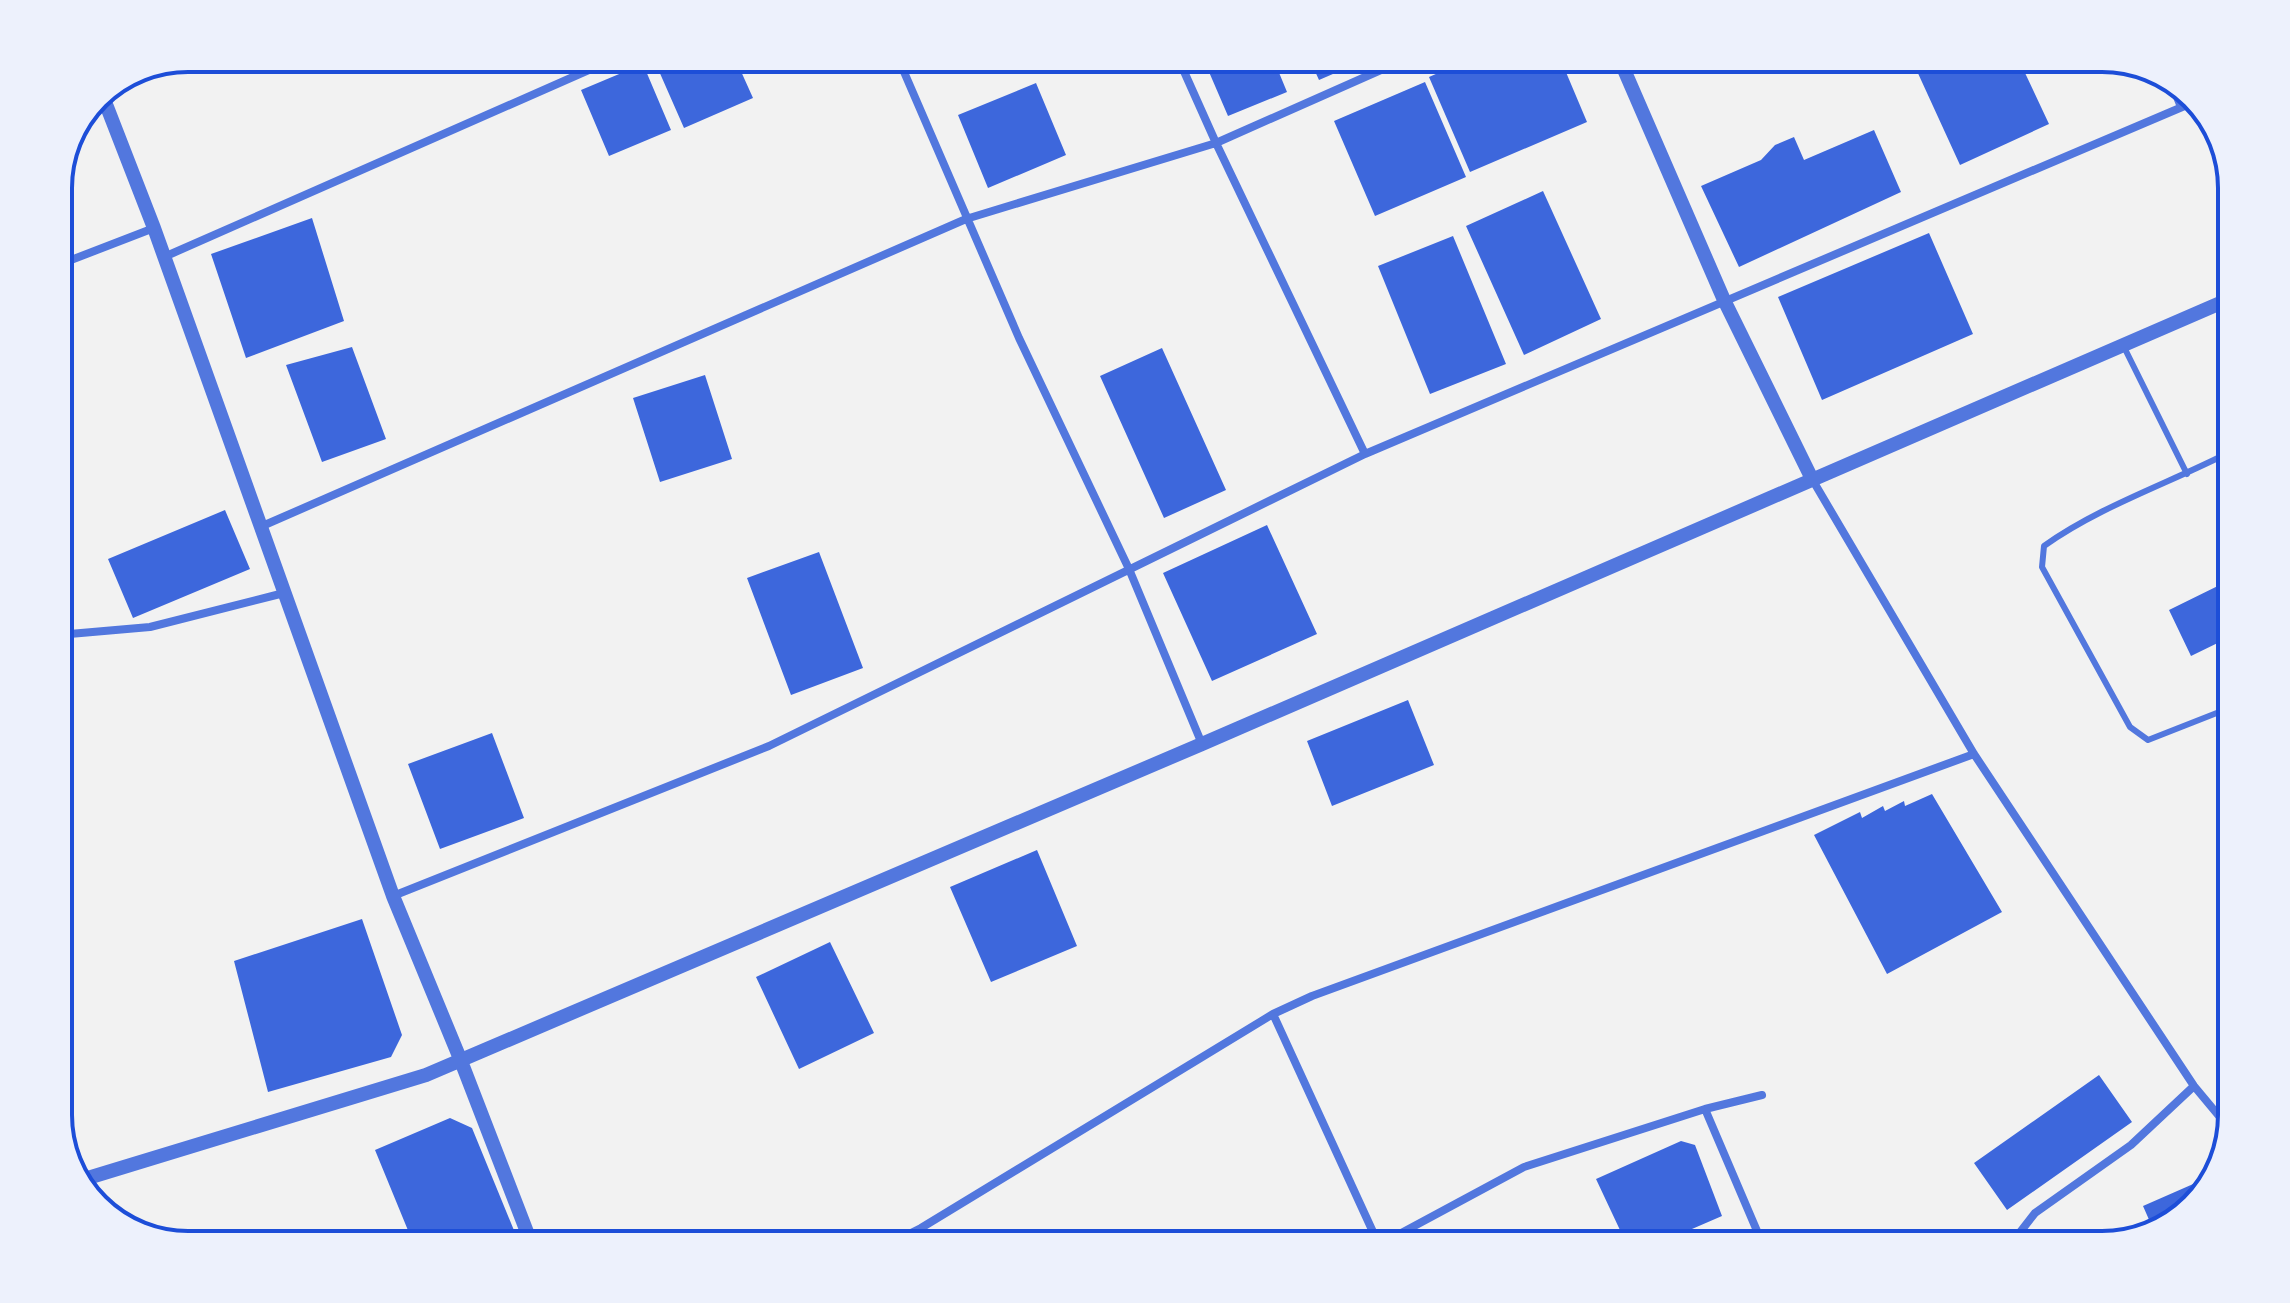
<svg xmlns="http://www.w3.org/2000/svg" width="2290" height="1303" font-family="Helvetica,sans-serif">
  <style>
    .building { fill: #3d67dc }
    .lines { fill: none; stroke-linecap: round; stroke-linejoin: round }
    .service { stroke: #5277de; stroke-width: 6 }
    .minor { stroke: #5277de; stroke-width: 8 }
    .tertiary { stroke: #5277de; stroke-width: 14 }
    .rim { fill: none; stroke: #1d4ed8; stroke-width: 4 }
  </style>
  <rect width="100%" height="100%" fill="#f2f2f2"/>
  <path class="building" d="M663 58H735L753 98 684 128 655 62Z
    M1065 58H1094L1070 68Z
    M1203 58H1273L1287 92 1228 116Z
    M1309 58H1370L1319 80Z
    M1472 58H1560L1587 122 1470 172 1429 77Z
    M1911 58H2018L2049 124 1960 165Z
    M643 64 671 130 609 156 581 90Z
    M1425 82 1466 177 1375 216 1334 121Z
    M1036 83 1066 155 988 188 958 115Z
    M1874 130 1901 192 1739 267 1701 186 1761 160 1775 145 1794 137 1804 160Z
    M1543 191 1601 319 1524 355 1466 226Z
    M312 218 344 321 246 358 211 254Z
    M1929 233 1973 334 1822 400 1778 297Z
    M1453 236 1506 364 1430 394 1378 266Z
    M352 347 386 439 322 462 286 365Z
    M1162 348 1226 490 1164 518 1100 376Z
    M705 375 732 459 660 482 633 398Z
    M225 510 250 569 133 618 108 559Z
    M1267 525 1317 634 1212 681 1163 573Z
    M819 552 863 668 791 695 747 578Z
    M2232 579V636L2191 656 2169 610Z
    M1408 700 1434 765 1332 806 1307 741Z
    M492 733 524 818 440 849 408 764Z
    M1932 794 2002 912 1887 974 1814 835 1860 812 1862 818 1883 806 1885 811 1904 801 1905 806Z
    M1037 850 1077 946 991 982 950 887Z
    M362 919 402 1035 391 1057 268 1092 234 961Z
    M830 942 874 1033 799 1069 756 977Z
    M2099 1075 2132 1122 2007 1210 1974 1163Z
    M450 1118 472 1128 520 1245H414L375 1150Z
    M1681 1141 1695 1145 1722 1216 1655 1245H1627L1596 1179Z
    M2216 1174 2215 1180 2167 1227 2154 1231 2143 1206Z
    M1492 1237 1496 1245H1475Z"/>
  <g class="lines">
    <path class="service" d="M2123 345 2187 474
      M2232 451C2170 483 2100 506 2044 546L2042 567 2130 727 2148 740 2232 707"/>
    <path class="minor" d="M898 58 1019 338 1129 569 1202 744
      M1178 58 1216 143 1365 454
      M2169 77 2181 107
      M164 257 616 58
      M58 265 154 228
      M1812 479 1974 754 2194 1086 2229 1128
      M260 527 966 219 1216 143 1408 58
      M58 635 150 627 284 593
      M393 896 769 746 1365 454 2194 102
      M1273 1014 1379 1245
      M1705 1109 1763 1245
      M921 1228 932 1245
      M887 1245 921 1228 1273 1014 1312 996 1974 754
      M1379 1245 1524 1167 1705 1109 1762 1095
      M2013 1245 2014 1240 2035 1213 2131 1145 2194 1086"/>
    <path class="tertiary" d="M1619 58 1724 300 1812 479
      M102 94 154 228 393 896 461 1061 532 1245
      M78 1181 426 1075 1202 744 2232 298"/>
  </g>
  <path d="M0 0H2290V1303H0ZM188 72H2102A116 116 0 0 1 2218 188V1115A116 116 0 0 1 2102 1231H188A116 116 0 0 1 72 1115V188A116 116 0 0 1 188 72Z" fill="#edf1fc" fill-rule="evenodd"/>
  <path class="rim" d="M188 72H2102A116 116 0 0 1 2218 188V1115A116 116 0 0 1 2102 1231H188A116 116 0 0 1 72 1115V188A116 116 0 0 1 188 72Z"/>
</svg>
